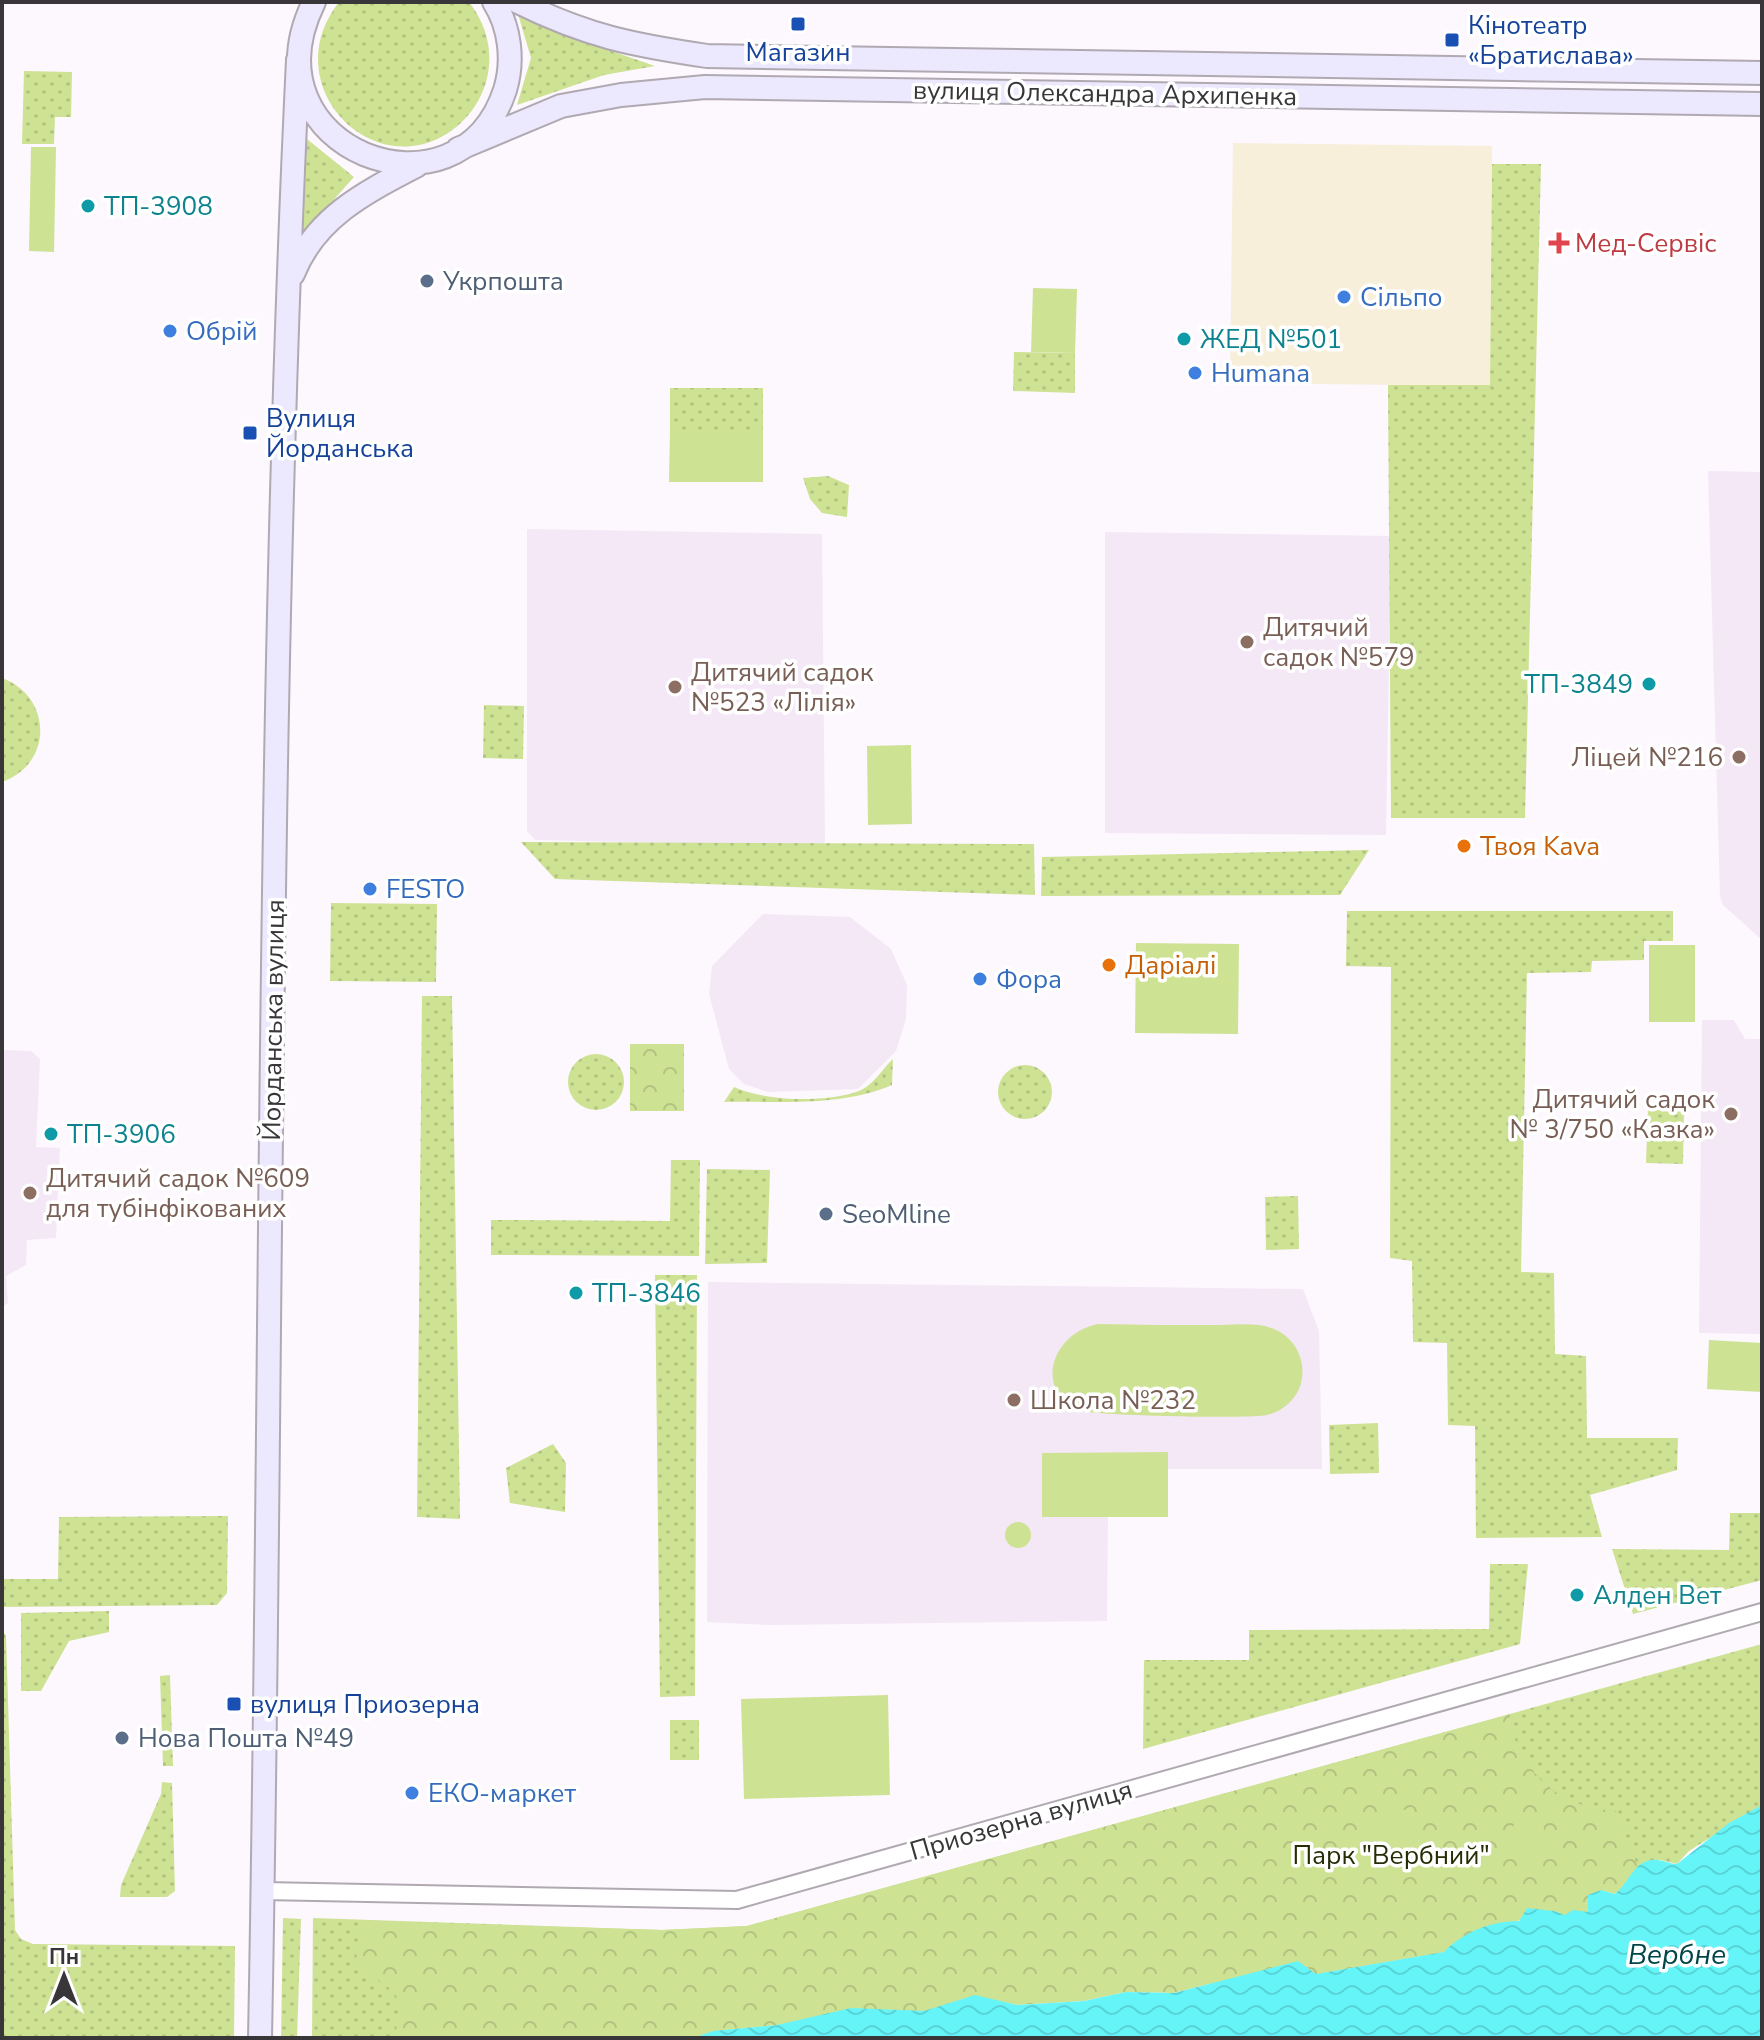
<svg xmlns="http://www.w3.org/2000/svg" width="1764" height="2040" font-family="'Nunito Sans',sans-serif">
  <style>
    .commercial { fill: #f7efd9 }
    .built { fill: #f4e8f7 }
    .grass { fill: url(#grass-dots) }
    .forest { fill: url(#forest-crowns) }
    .garden { fill: #cee294 }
    .water { fill: url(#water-waves) }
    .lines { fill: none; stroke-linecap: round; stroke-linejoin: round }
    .street-casing { stroke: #b0a9b1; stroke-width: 20 }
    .secondary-casing { stroke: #b0a9b1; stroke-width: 26 }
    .street { stroke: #fff; stroke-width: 16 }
    .secondary { stroke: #ece8fe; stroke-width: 22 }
    .transit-dot { fill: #1a4fb4; stroke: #fff; stroke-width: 3 }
    .culture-dot { fill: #0f9aa8; stroke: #fff; stroke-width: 3 }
    .health-dot { fill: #e0444e; stroke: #fff; stroke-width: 3 }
    .service-dot { fill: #5c6f8a; stroke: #fff; stroke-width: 3 }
    .shop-dot { fill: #3f7fe0; stroke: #fff; stroke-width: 3 }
    .education-dot { fill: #8d6e63; stroke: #fff; stroke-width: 3 }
    .food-dot { fill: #e8710a; stroke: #fff; stroke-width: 3 }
    .labels { text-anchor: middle; stroke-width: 7; stroke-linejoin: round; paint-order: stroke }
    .transit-label { font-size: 26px; fill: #164399; stroke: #fff; text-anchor: start }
    .street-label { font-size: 26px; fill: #383639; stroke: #fff }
    .culture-label { font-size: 26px; fill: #0d838f; stroke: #fff; text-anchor: start }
    .health-label { font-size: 26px; fill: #be3a42; stroke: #fff; text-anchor: start }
    .service-label { font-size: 26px; fill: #4e5e75; stroke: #fff; text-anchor: start }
    .shop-label { font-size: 26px; fill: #366cbe; stroke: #fff; text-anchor: start }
    .education-label { font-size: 26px; fill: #785e54; stroke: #fff; text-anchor: start }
    .food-label { font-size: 26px; fill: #c56008; stroke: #fff; text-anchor: start }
    .park-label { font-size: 26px; fill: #262d05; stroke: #fff }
    .water-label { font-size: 28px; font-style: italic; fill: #004547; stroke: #fff }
  </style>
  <defs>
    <pattern id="grass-dots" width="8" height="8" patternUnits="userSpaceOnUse" patternTransform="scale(2)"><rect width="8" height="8" fill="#cee294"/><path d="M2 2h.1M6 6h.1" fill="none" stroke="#b2c280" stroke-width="1.8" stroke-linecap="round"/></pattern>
    <pattern id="forest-crowns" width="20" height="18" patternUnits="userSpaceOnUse" patternTransform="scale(2)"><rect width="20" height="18" fill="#cee294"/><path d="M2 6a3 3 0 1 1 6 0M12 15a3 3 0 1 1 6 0" fill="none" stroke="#b2c280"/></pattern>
    <pattern id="water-waves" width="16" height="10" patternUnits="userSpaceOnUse" patternTransform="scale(2)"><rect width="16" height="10" fill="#65f5f9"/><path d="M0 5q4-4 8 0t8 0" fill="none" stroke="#58d3d6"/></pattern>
  </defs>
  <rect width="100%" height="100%" fill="#fdf7fe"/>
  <path class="commercial" d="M1233 143 1492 146 1490 386 1230 383Z"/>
  <path class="built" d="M1708 471 1762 472V940L1723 905 1720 896Z
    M527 529 822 534 825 842 815 846 535 840 527 831Z
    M1105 532 1391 536 1386 835 1105 833Z
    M763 914 850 917 891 949 907 985 906 1019 896 1051 858 1089 768 1092 744 1084 729 1069 709 994 712 966Z
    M1702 1020H1734L1745 1039H1762V1334L1699 1333Z
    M2 1050 31 1051 40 1059 36 1147 60 1148 56 1238 27 1240 26 1265 6 1276 8 1303 2 1307Z
    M708 1282 1303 1289 1319 1331 1322 1469H1168V1517H1108L1107 1621 771 1625 707 1622Z"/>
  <path class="grass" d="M339 2H469C533 84 433 190 352 128 336 115 324 97 320 77 314 49 322 24 339 2Z
    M518 14 559 33 655 66 604 75 517 105 531 58Z
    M24 71 72 72 71 117H55L54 144H22Z
    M302 135 354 177 297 241Z
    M1492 164H1541L1525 818H1391L1388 385H1490Z
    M1014 352 1075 353V393L1013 391Z
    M670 388H763V430H670Z
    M828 476 849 485 847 517 822 513 810 499 803 478Z
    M2 678C53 697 53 764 2 782Z
    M484 705 524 706 523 759 483 758Z
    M521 842 1034 844 1035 895 555 879Z
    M1369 850 1340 895 1041 896 1042 857Z
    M331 903 437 904 436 982 330 981Z
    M1347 911H1673V941H1644V960L1592 961 1591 972 1527 973 1521 1272 1554 1273 1555 1354 1586 1356 1587 1438H1678L1677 1470 1590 1495 1602 1537 1476 1538 1475 1426 1448 1425 1447 1343 1413 1342 1412 1261 1390 1258 1391 967 1346 966Z
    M422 996H452L460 1519 417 1517Z
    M568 1082a28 28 0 1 1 56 0a28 28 0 1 1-56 0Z
    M893 1059 892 1085C842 1107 778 1101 724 1102L734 1087C764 1101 824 1103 856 1092 873 1087 881 1070 893 1059Z
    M998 1092a27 27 0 1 1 54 0a27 27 0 1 1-54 0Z
    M1648 1109 1684 1110 1683 1164 1646 1163Z
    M671 1160H700L699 1256 491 1255V1220L670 1221Z
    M707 1169 770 1170 767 1263 705 1264Z
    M1298 1196 1299 1249 1266 1250 1265 1197Z
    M655 1275H697L695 1696 660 1697Z
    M1378 1423 1379 1473 1330 1474 1329 1425Z
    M553 1444 566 1463 565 1512 510 1503 506 1468Z
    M1730 1513H1762V1580L1633 1614 1612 1549 1729 1550Z
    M228 1516 227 1593 217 1605 2 1607V1579H58L59 1517Z
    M1490 1564H1528L1520 1644 1143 1749 1144 1660H1249V1630L1489 1629Z
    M109 1611V1632L69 1641 41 1691H21V1613Z
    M2 1630 6 1636 15 1930 21 1939 33 1944 235 1946 234 2038H2Z
    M1762 1644V1805L1689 1851 1677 1864 1660 1860 1445 1952 1316 1974 713 2031 693 2038H312L313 1918 662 1930 747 1926Z
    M170 1675 173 1766H163L160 1676Z
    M670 1720H699V1760H670Z
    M162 1782 172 1783 175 1891 167 1897H120L121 1885 161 1794Z
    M283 1918 301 1919 297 2038H281Z"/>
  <path class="forest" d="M630 1044H684V1111H630Z
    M1507 1715C1523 1773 1553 1806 1616 1811L1637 1865 1625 1886 1615 1894 1601 1890 1588 1912 1565 1916 1554 1911C1517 1922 1472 1922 1445 1952L1316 1974 1298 1961 1174 1993 1126 1992 1084 2001 1017 2005 975 1995 924 2011 851 2008 777 2025 713 2031 693 2038H395C395 2029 399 2022 400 2013 404 1990 374 1979 359 1967 353 1947 357 1937 370 1921L662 1930 747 1926Z"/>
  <path class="garden" d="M31 147H56L54 252 29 251Z
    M1033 288 1077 289 1075 353 1031 352Z
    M670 430H763V482H669Z
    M911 745 912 824 868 825 867 746Z
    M1136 943 1239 944 1238 1034 1135 1033Z
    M1649 945H1695V1022H1649Z
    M1098 1324C1139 1325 1179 1325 1220 1325 1237 1325 1258 1322 1274 1329 1297 1338 1309 1366 1299 1389 1293 1402 1281 1412 1267 1415 1249 1419 1093 1416 1079 1410 1033 1390 1052 1333 1098 1324Z
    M1709 1340 1762 1343V1392L1707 1389Z
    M1168 1452V1517H1042V1453Z
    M1005 1535a13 13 0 1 1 26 0a13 13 0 1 1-26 0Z
    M888 1695 890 1795 744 1799 741 1699Z
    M1413 1807 1423 1847 1392 1856 1376 1819Z
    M1541 1815 1549 1854 1517 1856 1513 1817Z"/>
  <path class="water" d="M1762 1805V2038H693L713 2031 777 2025 851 2008 924 2011 975 1995 1017 2005 1084 2001 1126 1992 1174 1993 1298 1961 1316 1974 1444 1952C1463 1932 1491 1921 1519 1921L1527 1908 1554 1911 1565 1915 1573 1910 1588 1912V1895L1601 1890 1615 1894C1629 1883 1633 1862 1652 1860 1661 1859 1668 1864 1677 1864L1729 1823Z"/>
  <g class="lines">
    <defs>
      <path id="street" d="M263 1891 737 1900 1762 1612"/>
      <path id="secondary" d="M314 2C241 150 459 231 505 90 514 61 510 27 494 2
        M518 2C587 36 632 45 707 56L1762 73
        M458 149 561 106 621 95 705 87 1762 104
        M293 274C315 218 364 193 416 166
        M260 2038C273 1379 266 718 298 60"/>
    </defs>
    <use href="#street" class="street-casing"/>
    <use href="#secondary" class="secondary-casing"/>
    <use href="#street" class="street"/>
    <use href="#secondary" class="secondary"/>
  </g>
  <g class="transit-dot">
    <rect x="790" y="16" width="16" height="16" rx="4"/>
    <rect x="1444" y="32" width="16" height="16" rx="4"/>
    <rect x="242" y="425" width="16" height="16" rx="4"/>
    <rect x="226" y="1696" width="16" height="16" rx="4"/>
  </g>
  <g class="culture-dot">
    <circle cx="88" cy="206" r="8"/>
    <circle cx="1184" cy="339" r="8"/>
    <circle cx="1649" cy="684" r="8"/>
    <circle cx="51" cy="1134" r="8"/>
    <circle cx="576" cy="1293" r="8"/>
    <circle cx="1577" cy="1595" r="8"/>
  </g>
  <path class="health-dot" d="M1555 231h8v8h8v8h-8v8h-8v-8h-8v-8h8z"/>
  <g class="service-dot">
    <circle cx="427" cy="281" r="8"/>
    <circle cx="826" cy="1214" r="8"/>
    <circle cx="122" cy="1738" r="8"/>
  </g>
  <g class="shop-dot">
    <circle cx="1344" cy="297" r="8"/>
    <circle cx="170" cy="331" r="8"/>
    <circle cx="1195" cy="373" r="8"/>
    <circle cx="370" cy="889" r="8"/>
    <circle cx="980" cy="979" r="8"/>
    <circle cx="412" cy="1793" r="8"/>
  </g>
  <g class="education-dot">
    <circle cx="1247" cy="642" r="8"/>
    <circle cx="675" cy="687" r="8"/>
    <circle cx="1739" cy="757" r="8"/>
    <circle cx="1731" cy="1114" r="8"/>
    <circle cx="30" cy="1193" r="8"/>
    <circle cx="1014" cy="1400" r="8"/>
  </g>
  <g class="food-dot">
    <circle cx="1464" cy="846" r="8"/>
    <circle cx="1109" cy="965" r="8"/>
  </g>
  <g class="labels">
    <g class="transit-label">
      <text x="1468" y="34">Кінотеатр<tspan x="1468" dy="30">«Братислава»</tspan></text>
      <text x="798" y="61" text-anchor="middle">Магазин</text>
      <text x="266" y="427">Вулиця<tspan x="266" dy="30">Йорданська</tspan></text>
      <text x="250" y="1713">вулиця Приозерна</text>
    </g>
    <g class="street-label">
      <text transform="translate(1105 93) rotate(1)" y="9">вулиця Олександра Архипенка</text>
      <text transform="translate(273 1020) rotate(-89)" y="9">Йорданська вулиця</text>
      <text transform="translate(1021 1820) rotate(-16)" y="9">Приозерна вулиця</text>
    </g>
    <g class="culture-label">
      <text x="104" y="215">ТП-3908</text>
      <text x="1200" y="348">ЖЕД №501</text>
      <text x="1633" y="693" text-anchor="end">ТП-3849</text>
      <text x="67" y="1143">ТП-3906</text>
      <text x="592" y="1302">ТП-3846</text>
      <text x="1593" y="1604">Алден Вет</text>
    </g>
    <g class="health-label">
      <text x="1575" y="252">Мед-Сервіс</text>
    </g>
    <g class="service-label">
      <text x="443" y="290">Укрпошта</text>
      <text x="842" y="1223">SeoMline</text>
      <text x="138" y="1747">Нова Пошта №49</text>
    </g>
    <g class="shop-label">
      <text x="1360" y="306">Сільпо</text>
      <text x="186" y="340">Обрій</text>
      <text x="1211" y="382">Humana</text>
      <text x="386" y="898">FESTO</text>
      <text x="996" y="988">Фора</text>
      <text x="428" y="1802">ЕКО-маркет</text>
    </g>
    <g class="education-label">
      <text x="1263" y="636">Дитячий<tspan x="1263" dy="30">садок №579</tspan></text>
      <text x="691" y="681">Дитячий садок<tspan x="691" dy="30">№523 «Лілія»</tspan></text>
      <text x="1723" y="766" text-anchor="end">Ліцей №216</text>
      <text x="1715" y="1108" text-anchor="end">Дитячий садок<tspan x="1715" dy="30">№ 3/750 «Казка»</tspan></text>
      <text x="46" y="1187">Дитячий садок №609<tspan x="46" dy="30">для тубінфікованих</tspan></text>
      <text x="1030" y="1409">Школа №232</text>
    </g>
    <g class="food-label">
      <text x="1480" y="855">Твоя Kava</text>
      <text x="1125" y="974">Даріалі</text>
    </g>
    <g class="park-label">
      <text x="1391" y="1864">Парк "Вербний"</text>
    </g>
    <g class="water-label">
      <text x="1677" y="1964">Вербне</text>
    </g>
  </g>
  <rect width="1764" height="2040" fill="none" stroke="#383639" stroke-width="8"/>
  <g transform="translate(64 1976)" stroke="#ffffff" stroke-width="6" paint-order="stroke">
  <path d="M0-6L14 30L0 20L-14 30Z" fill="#383639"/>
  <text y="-12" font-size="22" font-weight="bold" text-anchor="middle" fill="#383639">Пн</text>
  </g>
</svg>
